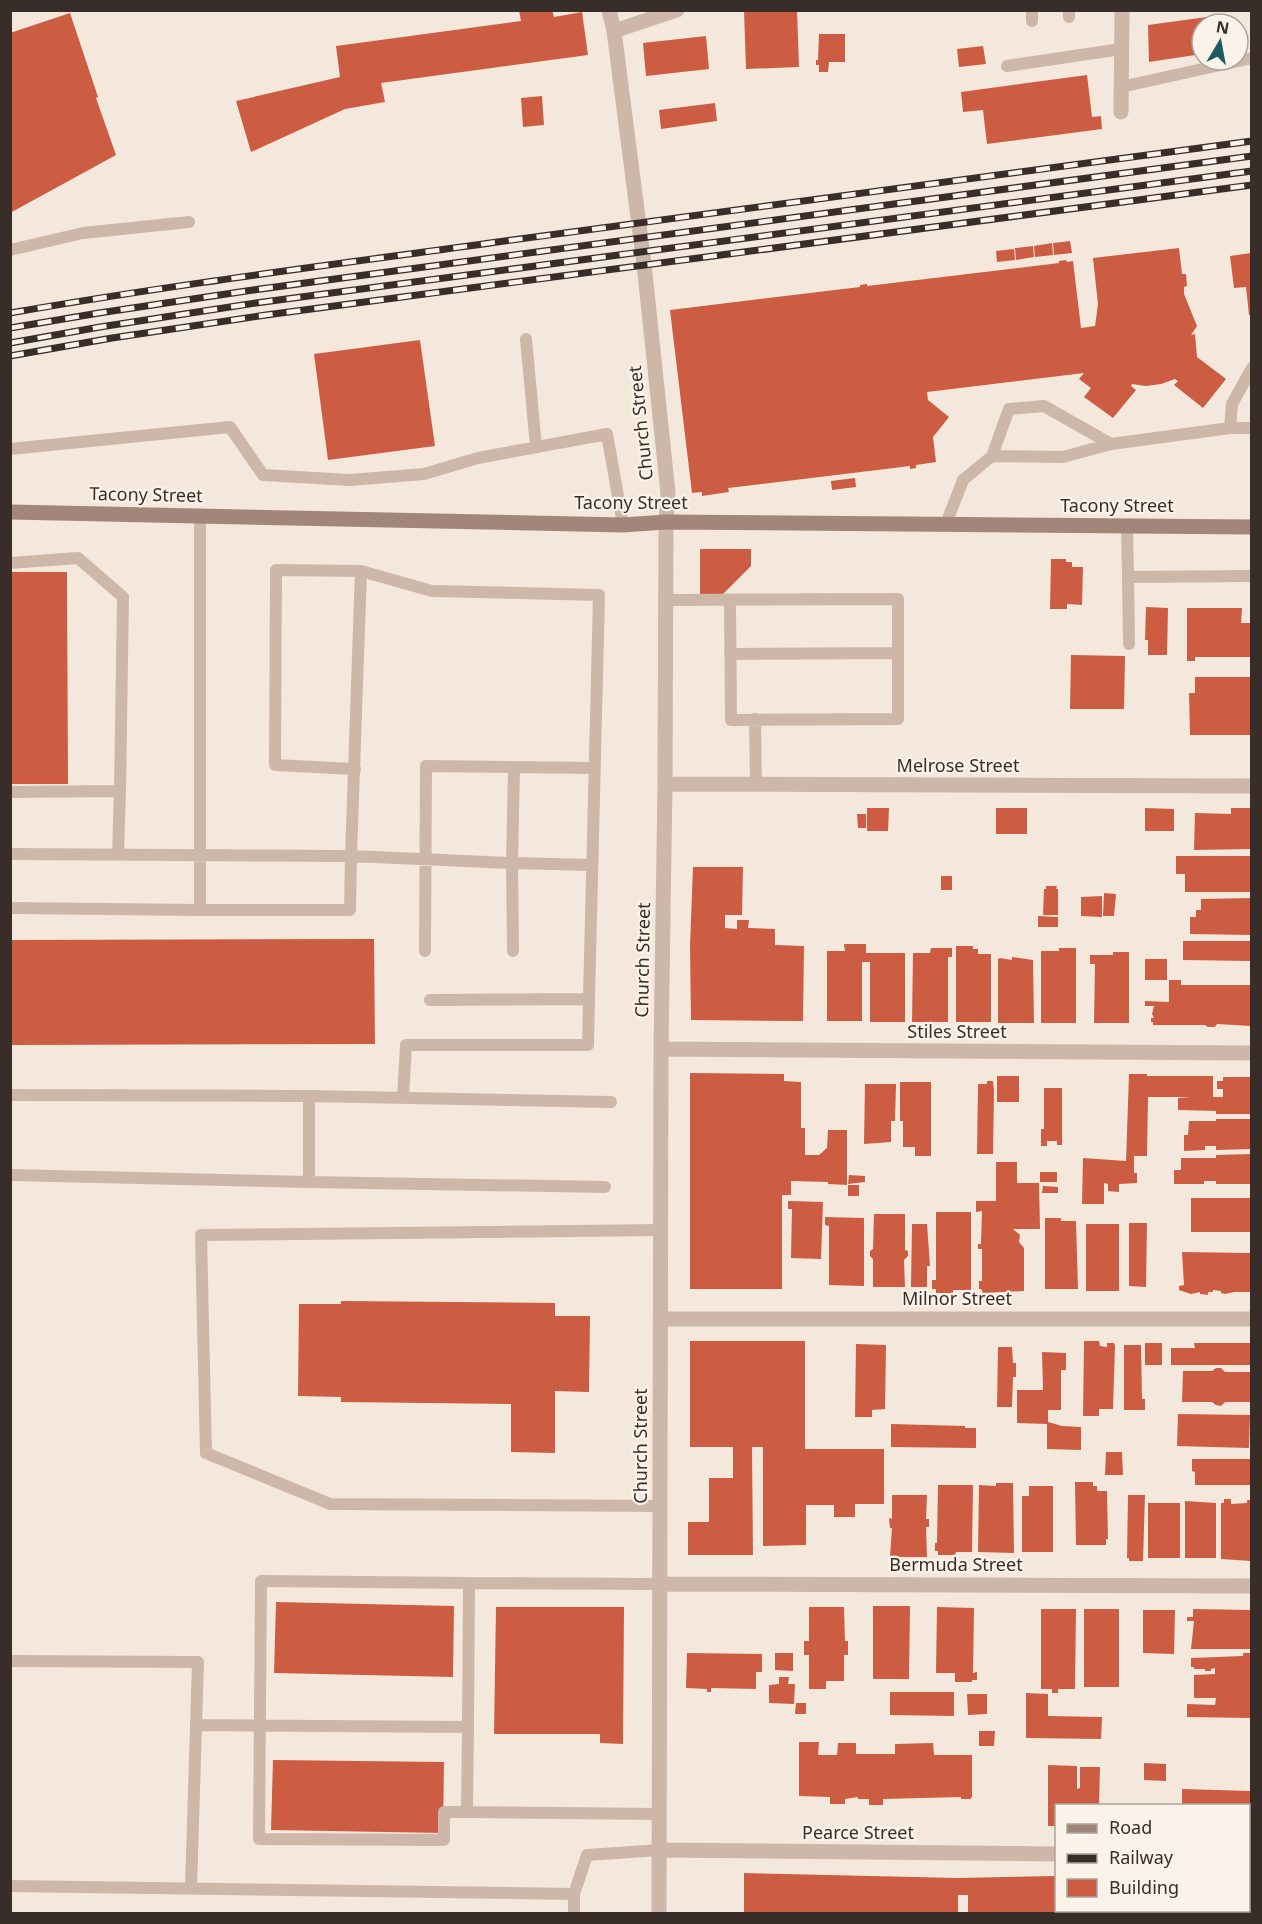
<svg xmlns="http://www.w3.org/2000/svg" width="1262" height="1924" font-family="'Noto Sans',sans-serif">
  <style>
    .building { fill: #cc5d43 }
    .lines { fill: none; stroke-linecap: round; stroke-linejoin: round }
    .service { stroke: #cdb7a8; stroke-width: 12 }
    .minor { stroke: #cdb7a8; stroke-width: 15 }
    .secondary { stroke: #a18679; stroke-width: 15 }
    .rail-casing { stroke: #392d29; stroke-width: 7 }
    .rail { stroke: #fbf2ea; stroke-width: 4.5; stroke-dasharray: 14; stroke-linecap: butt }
    .labels { text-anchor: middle; stroke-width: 4.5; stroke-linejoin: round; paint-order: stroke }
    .street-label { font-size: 18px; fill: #392d29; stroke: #fbf2ea }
  </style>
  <rect width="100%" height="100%" fill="#f4e8dd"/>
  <path class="building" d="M519 10H552L554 17 582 12 588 55 381 83 385 102 345 109 251 152 236 101 340 77 336 46 521 21Z
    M744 10H797L799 67 746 69Z
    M70 13 98 97 96 98 116 155 10 213V33Z
    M1207 17V24H1202V54L1149 62 1148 25Z
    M819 34H845V62H829L828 72H819V65H816V60H818Z
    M706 36 709 69 646 76 643 43Z
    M983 46 986 64 959 67 957 49Z
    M1087 75 1092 117 1101 116 1102 129 987 144 983 110 963 112 961 92Z
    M542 96 544 125 523 127 521 98Z
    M715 103 717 121 661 129 659 110Z
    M1070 241 1072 253 1054 255 1053 243Z
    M1052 243 1053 255 1035 257 1034 246Z
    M1033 246 1034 257 1016 260 1015 248Z
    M1179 248 1182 274H1186L1187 286 1184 287V294L1197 326 1191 335 1195 334 1197 357 1226 379 1203 408 1174 385 1178 381 1175 379 1161 384 1146 386 1132 384 1131 386 1136 390 1113 418 1084 397 1091 388 1079 379 1084 373 927 392 928 400 949 417 933 437 936 462 916 465V468L910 469V466L728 488 729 492 702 496V492L692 493 670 310 860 287V285L867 284V286L1059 263V261L1066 260 1067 262 1073 261 1081 328 1095 326 1098 304 1093 258Z
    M1014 249 1015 260 997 262 996 251Z
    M1251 253V315H1249L1246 287 1234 288 1230 256Z
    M420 340 435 446 328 460 314 354Z
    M855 478 856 487 832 490 831 481Z
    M700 549H751V566L719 598H700Z
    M1051 559H1066V562H1072V567H1083L1082 605 1067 604V609H1050Z
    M10 572H67L68 784H10Z
    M1146 607 1168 608 1167 655H1148V640H1145Z
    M1187 608H1242L1241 623H1251V657H1195V661H1187Z
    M1071 655 1125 656 1124 709H1070Z
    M1195 677H1251V735H1190L1189 693H1195Z
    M867 808H889L888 831H867Z
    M996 808H1027V834H996Z
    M1145 808 1174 809V831H1145Z
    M1231 808H1251V849L1194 850 1195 813 1231 814Z
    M857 814H866V828H858Z
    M1176 856H1251V892H1185V874H1176Z
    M693 867H743L742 915H725V928L737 929V920H749L748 928 775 929V945L804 946 803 1021 691 1020 690 946Z
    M941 876H952V890H941Z
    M1046 886H1057L1056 889H1058V915H1043L1044 889H1046Z
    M1104 893 1116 894 1114 916H1103Z
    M1102 896V917L1081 916V897Z
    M1251 898V935L1190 934V917H1196V910H1201V899Z
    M1038 916 1058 917V927H1038Z
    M374 939 375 1044 10 1045V940Z
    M1183 941H1251V961L1183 960Z
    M844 944H866V953H905V1022H870V962H862V1021H827V951H845Z
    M956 946H973V949H978V954H991V1022H956Z
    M931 948H952V957H948V1022H912L913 953H930Z
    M1059 948H1076V1023H1041V951H1059Z
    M1113 952H1129V1023H1094L1095 964H1090V955H1113Z
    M1012 957 1033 960 1034 1023H998V959L1000 958 1012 960Z
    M1145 959H1167V980H1145Z
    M1169 980H1181V985H1251V1026L1217 1024 1215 1027H1208L1205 1025H1153V1022H1151V1018H1154L1152 1014 1154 1006H1145V1001L1169 1002Z
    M690 1073 784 1074V1081L801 1082V1128H805V1155H819L827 1148 828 1130H847V1185L828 1184V1182L791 1181V1195H782V1289H690Z
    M1129 1074H1147V1076H1213V1097H1223V1089H1217V1081H1223V1077H1251V1114H1216V1111L1178 1110V1098L1190 1097H1148L1147 1156H1134V1173H1137V1183L1119 1184V1192L1108 1191V1184L1104 1183V1204H1082L1083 1158 1126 1161Z
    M997 1076H1019V1102H997Z
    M987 1081H993L994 1091 993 1154H977L978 1084H987Z
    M900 1082H931V1156H915V1147H903V1121H900Z
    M865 1084H896L895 1121H891V1142L864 1144Z
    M1044 1088H1062V1145H1057V1141H1047V1146H1041V1129H1044Z
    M1216 1119H1251V1149L1216 1150V1146H1205V1150L1184 1151V1135H1188L1189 1121H1216Z
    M1251 1154V1184H1216V1181H1204V1184H1174V1170H1181V1158H1216V1155Z
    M996 1162H1017V1183H1039L1040 1229H1013L1020 1235 1019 1242 1024 1248V1291L983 1293 981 1289H979V1281H982V1249H978V1244H981L982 1211 976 1212V1201H996Z
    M1040 1172H1057V1182H1040Z
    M849 1175 865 1176V1182L848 1184Z
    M848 1185H859V1196H848Z
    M1043 1186 1058 1187V1193H1042Z
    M1191 1198H1251V1232H1191Z
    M788 1201 823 1202 821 1259 791 1258 792 1209H788Z
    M936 1212H971V1290H953V1293H936V1289H932V1280H936Z
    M874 1214H905V1250L908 1251V1256L904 1260 905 1287H873V1259L870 1256V1251L873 1249Z
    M825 1217 864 1218V1286L829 1285V1226L825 1225Z
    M1045 1218H1061V1221H1076L1078 1289H1045Z
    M1129 1223H1147L1146 1287 1129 1286Z
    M912 1224H927L930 1266H927V1287H911Z
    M1086 1224H1119V1291H1086Z
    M1182 1252 1251 1253V1292H1234L1225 1294 1221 1293V1291L1213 1290V1292H1208V1295L1200 1294V1292L1191 1294 1179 1290V1286L1184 1285Z
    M341 1301 555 1303V1316H590L589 1392 555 1391V1453L511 1452V1404L341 1402V1397L298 1396 299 1304H341Z
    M690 1341H805V1449H884V1504H855V1517H834V1505H806V1545L763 1546V1447H752L753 1555H688V1522H709V1478H733V1447H690Z
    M1084 1341H1099L1100 1346 1107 1347V1343H1114L1115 1346 1113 1409H1099V1416H1083Z
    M1145 1343H1162V1365H1145Z
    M1194 1343H1251V1365H1171V1348H1195Z
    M856 1344 886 1345 885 1409 872 1410V1417H855Z
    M1124 1345H1141L1142 1399H1145V1410H1124Z
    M998 1347H1012L1013 1363H1016V1377H1013L1012 1407H997Z
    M1042 1352 1066 1353V1370H1061V1410H1048V1422L1062 1426 1081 1427V1450L1047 1449V1424L1017 1423V1390H1043Z
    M1216 1368H1221L1225 1372H1250V1402H1225L1221 1406 1216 1405 1212 1402H1182L1183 1371H1212Z
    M1178 1414 1250 1415 1249 1448 1177 1446Z
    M891 1424 965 1426V1428H976V1448L891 1447Z
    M1106 1452H1122L1123 1475H1105Z
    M1192 1459H1251V1485H1195V1472L1192 1471Z
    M1075 1482H1093V1486H1097V1491H1107L1108 1539H1106V1545H1076Z
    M996 1483H1013L1014 1553 978 1552 979 1485 996 1486Z
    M938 1485H973L972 1552H956L955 1555H938V1551H935V1543H937Z
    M1029 1486H1053V1552H1022V1496H1029Z
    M892 1495H927L926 1519H929V1527H926L927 1557H890L892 1528H890L889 1518 892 1519Z
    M1128 1495H1145L1143 1561H1129V1558H1127Z
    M1224 1499H1231V1504L1247 1503V1500H1251V1561L1221 1559V1503H1224Z
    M1185 1501 1216 1503V1558H1185Z
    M1148 1503H1180V1558H1148Z
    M276 1602 454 1606 453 1677 274 1673Z
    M873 1606H910L909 1679H873Z
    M496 1607H624L623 1744 600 1743V1734H494Z
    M809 1607H844L845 1641H848V1655H844V1681H826V1689H809V1655H804V1641H809Z
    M937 1607 974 1608 973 1673 977 1672V1680H972V1682H955V1673H936Z
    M1041 1609H1076L1075 1689H1058V1693H1052V1689H1041Z
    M1084 1609H1119V1687H1084Z
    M1193 1609 1251 1610V1649H1191L1194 1621H1187V1617H1193Z
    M1143 1610H1175L1174 1654 1143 1653Z
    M687 1653 762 1654V1672H756V1689L711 1688V1692H707V1689L686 1688Z
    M775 1653H793V1671L775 1670Z
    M1243 1653H1250L1251 1656V1718L1187 1717V1704L1215 1705 1216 1698H1194V1675L1215 1674V1668L1211 1669V1671H1205V1669H1194V1667H1191V1658L1243 1656Z
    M779 1677H789L788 1684H795L794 1704 769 1703V1685L779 1684Z
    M890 1692H954V1716L890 1715Z
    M1026 1693 1048 1694V1716L1102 1717 1101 1739 1026 1738Z
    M967 1694H987V1714L968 1715Z
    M796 1703H806V1714H795Z
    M979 1731H995L994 1746H979Z
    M799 1742H819L818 1755H837L838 1743H856V1754H895V1744L933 1743 934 1755H972V1797L970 1799H961V1797L883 1799V1805H869V1799H858V1797L845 1799V1804H830V1797L799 1796Z
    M273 1760 444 1762 443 1833 271 1830Z
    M1144 1763 1166 1764V1781L1144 1780Z
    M1048 1765 1077 1766V1789L1080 1788V1767H1100L1099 1806H1056V1826H1048Z
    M1182 1789 1251 1791V1826H1248V1806H1182Z
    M744 1873 958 1878 1056 1876V1911H1069V1914H968V1895H958V1914H744Z
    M1081 1911H1117V1914H1081Z
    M1129 1911H1165V1914H1129Z
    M1211 1911H1250V1914H1211Z"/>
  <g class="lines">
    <path class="service" d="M1032 10V21
      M1069 10V17
      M1007 66 1121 49
      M1121 87 1252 58
      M10 250 83 233 189 222
      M526 339 536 447
      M1230 428H1252
      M10 449 230 427 263 475 350 480 424 474 478 458 607 434 623 525
      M992 456 1063 457 1111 444
      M946 524 963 480 992 456 1009 409 1044 406 1111 444 1230 428 1232 404 1252 368
      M1127 526 1128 577 1252 576
      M10 563 78 558 123 597 120 791 10 792
      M1128 577 1129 644
      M666 600 898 599V719L731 720 730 600
      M730 654 898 653
      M755 719 756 785
      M514 768 512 863 591 865
      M355 769 275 765 276 570 361 571
      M10 854 351 856 512 863 513 951
      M118 854 120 791
      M10 908 200 910V515
      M200 910H350L351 856 361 571 432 591 599 595 589 999 430 1000
      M425 951 426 766 593 768
      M10 1095 309 1096 611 1102
      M403 1098 406 1045H588L589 999
      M10 1175 309 1182V1096
      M309 1182 605 1187
      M660 1506 330 1504 206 1453 201 1235 661 1230
      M10 1661 198 1662 191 1888
      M197 1725 468 1727 467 1812 660 1814
      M468 1727 469 1583 660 1584
      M467 1812H444V1840L259 1839 261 1581 469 1583
      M10 1886 574 1894 587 1855 660 1850
      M574 1914V1894"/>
    <path class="minor" d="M609 10 614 31 644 264 668 493 666 522 665 784 661 1049 659 1914
      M614 31 677 10
      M1121 112 1122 10
      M665 784 1252 786
      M661 1049 1252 1053
      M662 1319H1252
      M660 1584 1252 1586
      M660 1850 1056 1854
      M1248 1855H1252"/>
    <path class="secondary" d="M10 512 623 525 666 522 1252 527"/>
    <defs>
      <path id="rail" d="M10 313C170 285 330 265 490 243 744 209 998 175 1252 141
        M10 328 99 313 253 290 1252 156
        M10 343 100 327 256 303 1252 171
        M10 356 112 338 266 315 1252 185"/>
    </defs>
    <use href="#rail" class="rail-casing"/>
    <use href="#rail" class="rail"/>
  </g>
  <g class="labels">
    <g class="street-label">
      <text transform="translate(641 423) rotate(-96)" y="6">Church Street</text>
      <text transform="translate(146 495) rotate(1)" y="6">Tacony Street</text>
      <text x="631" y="509">Tacony Street</text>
      <text x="1117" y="512">Tacony Street</text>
      <text x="958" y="772">Melrose Street</text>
      <text transform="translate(643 960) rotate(-89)" y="6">Church Street</text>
      <text x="957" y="1038">Stiles Street</text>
      <text x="957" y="1305">Milnor Street</text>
      <text transform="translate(641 1446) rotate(-90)" y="6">Church Street</text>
      <text x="956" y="1571">Bermuda Street</text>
      <text x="858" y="1839">Pearce Street</text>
    </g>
  </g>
  <rect width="1262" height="1924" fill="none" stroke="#392d29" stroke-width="24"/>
  <rect x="1055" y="1804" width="195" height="108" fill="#fbf2ea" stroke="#ada39d" stroke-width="1.5"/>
  <rect x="1067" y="1824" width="30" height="9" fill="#a18679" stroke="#ada39d" stroke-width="1.5"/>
  <text x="1109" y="1834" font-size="18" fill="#392d29">Road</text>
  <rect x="1067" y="1854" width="30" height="9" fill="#392d29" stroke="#ada39d" stroke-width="1.5"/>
  <text x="1109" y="1864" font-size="18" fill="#392d29">Railway</text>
  <rect x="1067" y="1879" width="30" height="18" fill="#cc5d43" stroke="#ada39d" stroke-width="1.5"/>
  <text x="1109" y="1894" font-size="18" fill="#392d29">Building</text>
  <g transform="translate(1220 42) rotate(10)"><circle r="28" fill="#fbf2ea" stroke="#ada39d" stroke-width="1.5"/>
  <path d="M0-4.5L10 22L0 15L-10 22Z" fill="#1b5c5e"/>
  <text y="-9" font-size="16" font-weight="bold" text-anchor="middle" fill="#392d29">N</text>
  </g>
</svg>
